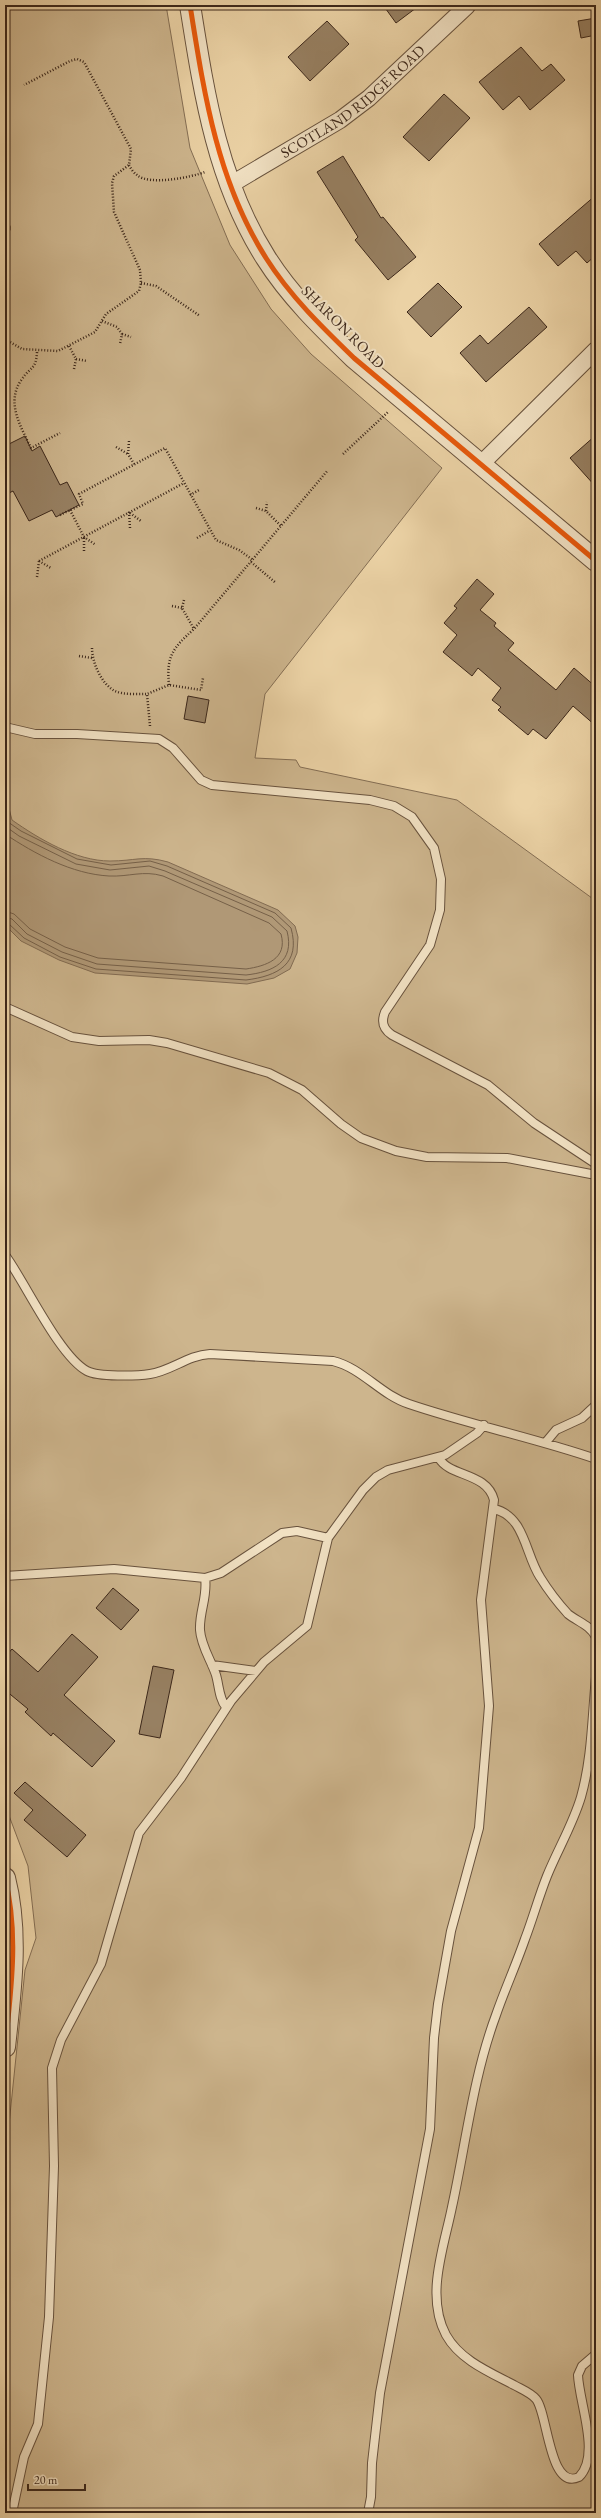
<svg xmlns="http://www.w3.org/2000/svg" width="601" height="2518" font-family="'EB Garamond',serif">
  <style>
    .green { fill: #cdb58d; stroke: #846e54 }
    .water { fill: #b09876; stroke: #826b51 }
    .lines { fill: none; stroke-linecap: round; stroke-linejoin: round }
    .shore { stroke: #766048; stroke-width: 1 }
    .building { fill: #978062; stroke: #3c271a }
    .service-casing { stroke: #68523d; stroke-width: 10 }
    .minor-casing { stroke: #68523d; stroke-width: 18 }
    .tertiary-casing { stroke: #68523d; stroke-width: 22 }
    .path { stroke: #3c271a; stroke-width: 2.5; stroke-dasharray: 1 2; stroke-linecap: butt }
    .service { stroke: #f2e2c4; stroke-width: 8 }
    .minor { stroke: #f2e2c4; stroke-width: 16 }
    .tertiary { stroke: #f2e2c4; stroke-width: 20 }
    .cycleway-casing { stroke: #f2e2c4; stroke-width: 8 }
    .cycleway { stroke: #e8590c; stroke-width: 5 }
    .labels { text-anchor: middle; stroke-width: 4; stroke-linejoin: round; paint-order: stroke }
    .street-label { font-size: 15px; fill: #3c271a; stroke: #f2e2c4 }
  </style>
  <rect width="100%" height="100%" fill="#ebd2a5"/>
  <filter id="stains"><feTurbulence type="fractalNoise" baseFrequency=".005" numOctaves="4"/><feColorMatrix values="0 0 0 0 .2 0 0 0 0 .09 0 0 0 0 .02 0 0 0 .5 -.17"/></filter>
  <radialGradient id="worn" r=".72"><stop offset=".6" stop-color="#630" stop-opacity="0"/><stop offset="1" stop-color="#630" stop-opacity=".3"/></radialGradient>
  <path class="green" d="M5 5H166L190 148 230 245 271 309 311 354 442 468 265 694 255 758 296 760 300 767 457 800 596 901V2513H5V2163L25 1970 36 1938 28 1866 5 1805Z"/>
  <path class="water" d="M5 793 12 820C39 839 76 861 110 861 135 861 143 855 168 862L278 910 295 926 298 937 297 953 290 969 274 978 247 984 95 973 59 960 21 941 5 925Z"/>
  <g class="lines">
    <path class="shore" d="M5 810 8 822 21 831 77 859 111 865 150 861 167 866 275 913 291 928C301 964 278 976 246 980L96 969 60 957 24 938 9 924 5 922
      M5 826 19 836 76 864 110 870 149 866 165 871 272 917 287 931C295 962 273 972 246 975L97 964 62 952 27 934 12 919 5 917
      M5 834C35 854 72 874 109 876 129 877 143 870 163 876L269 923 281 934C288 959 266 966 246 969L98 958 65 947 30 929 14 914 5 911"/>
  </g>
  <path class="building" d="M383 5H420L396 23Z
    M596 18V35L581 38 578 21Z
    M327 21 349 44 310 81 288 57Z
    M521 47 542 71 551 64 565 80 530 110 519 96 503 110 479 82Z
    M444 94 470 118 429 161 403 137Z
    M343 156 381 218 383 217 416 257 388 280 355 240 358 237 317 172Z
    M596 195V255L587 263 576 251 558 266 539 244Z
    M438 283 462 307 431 337 407 312Z
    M529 307 547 327 486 382 460 353 480 335 488 344Z
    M596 435V487L570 458Z
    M25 436 32 451 40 446 60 485 67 482 79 505 56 517 52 510 29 521 13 491 5 495V446Z
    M477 579 494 594 480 610 496 623 494 626 514 643 508 650 556 690 574 668 596 687V726L573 706 546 739 533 729 528 735 498 710 501 707 492 700 501 688 478 668 472 676 443 652 457 635 444 623 457 608 454 606Z
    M188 696 209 700 205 723 184 719Z
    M113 1588 139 1610 121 1630 96 1608Z
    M72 1634 98 1657 64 1695 115 1741 92 1767 53 1733 51 1736 25 1712 28 1709 5 1690V1657L12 1649 38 1672Z
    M153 1666 174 1670 160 1738 139 1734Z
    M25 1782 86 1835 67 1857 24 1820 33 1810 14 1793Z"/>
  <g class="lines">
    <defs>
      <path id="service" d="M5 227 6 228
        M5 727 35 734H77L159 739 173 748 201 780 212 785 370 800 394 806 412 817 434 848 441 879 440 910 430 945 385 1012C381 1022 383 1029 392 1035L488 1085 534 1123 596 1164
        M5 1007 72 1037 99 1041 149 1040 167 1043 269 1073 302 1090 341 1124 361 1138 396 1151 427 1157 507 1158 596 1175
        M5 1255C25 1282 59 1356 87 1371 98 1377 137 1376 150 1374 171 1371 188 1355 210 1354L333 1361C362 1368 381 1395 409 1404 471 1425 535 1438 596 1459
        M546 1442 556 1430 582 1418 596 1405
        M494 1509C525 1516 525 1554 540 1577 548 1590 558 1603 568 1614 578 1622 590 1625 596 1637
        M5 1576 114 1569 205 1578 221 1573 282 1533 297 1531 328 1538
        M205 1578C208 1596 199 1612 200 1630 201 1646 211 1660 216 1675 219 1685 219 1699 226 1707
        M212 1665 256 1671
        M596 1677C592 1718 592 1758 581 1797 573 1824 558 1849 547 1876 539 1896 533 1918 525 1939 516 1965 505 1989 496 2015 473 2077 466 2143 452 2207 444 2247 425 2296 446 2335 460 2360 489 2372 514 2385 521 2389 531 2393 536 2399 548 2413 549 2491 579 2477 601 2455 579 2403 578 2375L582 2366 596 2354
        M12 2513 24 2457 38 2424 49 2317 54 2166 52 2068 61 2040 101 1964 139 1833 181 1778 231 1701 264 1662 307 1626 328 1538 363 1490 376 1477 388 1470 445 1455 477 1433 484 1425
        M368 2513 371 2497 372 2463 380 2393 430 2129 434 2038 438 2004 451 1931 479 1828 489 1706 481 1600 494 1500C487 1472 449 1477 439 1458"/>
      <g id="minor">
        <path id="s1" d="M230 185 340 120 369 98 467 6"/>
        <path d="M480 465 596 350"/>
      </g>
      <path id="tertiary" d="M190 5C204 93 217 181 266 258 290 296 322 327 354 358L596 561
        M5 1878C19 1933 11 1991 5 2047"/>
    </defs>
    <use href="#service" class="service-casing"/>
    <use href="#minor" class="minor-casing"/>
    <use href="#tertiary" class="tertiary-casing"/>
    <path class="path" d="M129 165C131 169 134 173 137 175 149 186 192 177 205 172
      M141 283 156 286 200 316
      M102 321 117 327 122 334 120 344
      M122 334 131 337
      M5 339 22 349 58 351 95 332 106 314 139 291 141 283 140 270 114 212 112 183 114 176 129 165 131 149 84 62 77 59 70 61 24 85
      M69 346 76 359 74 369
      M37 352C36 370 31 366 22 379 5 402 21 427 31 448L60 433
      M76 359 87 361
      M129 441 128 454 134 464
      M116 447 128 454
      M343 454 388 412
      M190 495 199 490
      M256 508 266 511 281 526
      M70 510 84 537 96 545
      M266 511 267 502
      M129 512 130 528
      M130 513 141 521
      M60 515 83 504 79 494 165 448 216 540 239 550 253 560
      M197 538 209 531
      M84 551V537
      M39 561 184 483
      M39 561 51 568
      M251 562 276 583
      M37 577 39 561
      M184 600 182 608 194 629
      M172 606 182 608
      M92 648C92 662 101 684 115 691 124 695 137 694 147 694
      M79 656 92 658
      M169 685C166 656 173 648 194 629L328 470
      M150 726 147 694 169 685 201 690 203 678"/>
    <use href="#service" class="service"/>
    <use href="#minor" class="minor"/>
    <use href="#tertiary" class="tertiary"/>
    <defs>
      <path id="cycleway" d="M190 5C204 93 217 181 266 258 290 296 322 327 354 358L596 561
        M5 1878C19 1933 11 1991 5 2047"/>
    </defs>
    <use href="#cycleway" class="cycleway-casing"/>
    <use href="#cycleway" class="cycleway"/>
  </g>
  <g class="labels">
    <g class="street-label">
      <text dy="5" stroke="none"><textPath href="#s1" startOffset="149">SCOTLAND RIDGE ROAD</textPath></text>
      <text transform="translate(343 327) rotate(45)" y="5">SHARON ROAD</text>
    </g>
  </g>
  <rect width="601" height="2518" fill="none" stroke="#ebd2a5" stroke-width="20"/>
  <rect x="6" y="6" width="589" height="2506" fill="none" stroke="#3c271a" stroke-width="2"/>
  <rect x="10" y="10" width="581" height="2498" fill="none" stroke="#3c271a"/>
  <path d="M28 2484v6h57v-6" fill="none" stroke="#3c271a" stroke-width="2"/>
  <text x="34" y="2484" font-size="12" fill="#3c271a" stroke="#f2e2c4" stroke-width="3" paint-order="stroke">20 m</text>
  <rect width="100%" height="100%" filter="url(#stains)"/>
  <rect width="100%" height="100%" fill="url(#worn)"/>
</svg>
